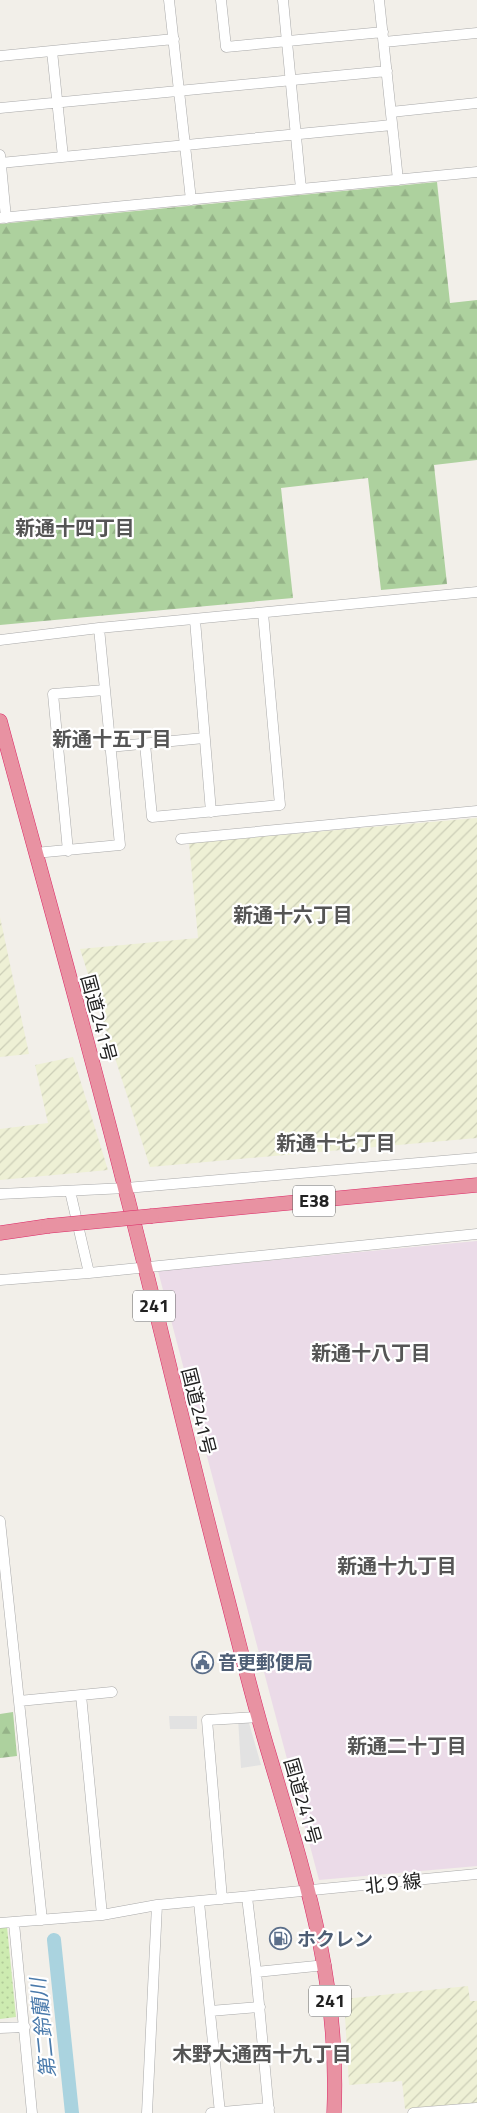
<svg xmlns="http://www.w3.org/2000/svg" width="477" height="2113" font-family="'Titillium Web','Noto Sans JP',sans-serif">
  <style>
    .industrial { fill: #ebdbe8 }
    .farmland { fill: url(#farmland-furrows) }
    .grass { fill: url(#grass-dots) }
    .forest { fill: url(#forest-firs) }
    .parking { fill: #e2e2e2 }
    .lines { fill: none; stroke-linecap: round; stroke-linejoin: round }
    .river { stroke: #aad3df; stroke-width: 14 }
    .minor-casing { stroke: #a9a9a9; stroke-width: 11 }
    .highway-casing { stroke: #dc2a67; stroke-width: 15 }
    .minor { stroke: #fff; stroke-width: 10 }
    .highway { stroke: #e892a2; stroke-width: 14 }
    .highway-bridge-casing { stroke: #dc2a67; stroke-width: 15; stroke-linecap: butt }
    .highway-bridge { stroke: #e892a2; stroke-width: 14 }
    .labels { text-anchor: middle; stroke-width: 4.5; stroke-linejoin: round; paint-order: stroke }
    .shield { fill: #fff; stroke: #646464; stroke-width: 1 }
    .shield-label { font-size: 18px; font-weight: bold; fill: #222 }
    .street-label { font-size: 19px; fill: #222; stroke: #fff }
    .service-label { font-size: 19px; font-weight: bold; fill: #4e5e75; stroke: #fff; text-anchor: start }
    .neighbourhood-label { font-size: 20px; font-weight: bold; fill: #555; stroke: #fff }
    .water-label { font-size: 20px; font-style: italic; fill: #4a7aab; stroke: #fff }
  </style>
  <defs>
    <pattern id="farmland-furrows" width="10" height="10" patternUnits="userSpaceOnUse" patternTransform="scale(1.25)"><rect width="10" height="10" fill="#eef0d5"/><path d="M-1 1l2-2M0 10L10 0M9 11l2-2" fill="none" stroke="#ccceb7"/></pattern>
    <pattern id="grass-dots" width="8" height="8" patternUnits="userSpaceOnUse" patternTransform="scale(1.25)"><rect width="8" height="8" fill="#cdebb0"/><path d="M2 2h.1M6 6h.1" fill="none" stroke="#b0c997" stroke-width="1.8" stroke-linecap="round"/></pattern>
    <pattern id="forest-firs" width="22" height="20" patternUnits="userSpaceOnUse" patternTransform="scale(1.25)"><rect width="22" height="20" fill="#add19e"/><path d="M5 1l3.5 6h-7zM16 11l3.5 6h-7z" fill="#95b388"/></pattern>
  </defs>
  <rect width="100%" height="100%" fill="#f2efe9"/>
  <path class="industrial" d="M477 1241V1866L319 1880 158 1271Z"/>
  <path class="farmland" d="M477 818V1138L150 1167 80 949 198 938 189 843Z
    M0 917 29 1054 0 1057Z
    M73 1057 108 1170 0 1180V1129L48 1123 35 1065Z
    M468 1986 470 2001H477V2103L405 2109 402 2081 349 2085 344 1999Z"/>
  <path class="grass" d="M7 1927 16 2017 0 2019V1928Z"/>
  <path class="forest" d="M437 182 450 303 477 300V460L434 465 447 584 381 590 368 478 281 488 293 598 0 625V224Z
    M13 1712 17 1756 0 1758V1714Z"/>
  <path class="parking" d="M169 1716H197V1729H170Z
    M247 1716 261 1765 241 1768 238 1718Z"/>
  <g class="lines">
    <path class="river" d="M54 1940 72 2113"/>
    <defs>
      <path id="minor" d="M169 0 191 200
        M221 0 226 47 383 32
        M283 0 301 189
        M379 0 398 180
        M384 42 477 33
        M52 51 63 157
        M0 56 174 39
        M0 108 387 71
        M391 112 477 103
        M0 155 6 218
        M0 163 392 125
        M0 218 477 172
        M195 620 211 812
        M0 640 99 628 477 592
        M145 744 152 817 280 805 263 613
        M109 747 204 738
        M181 839 477 811
        M68 851 53 694 105 690
        M35 853 120 845 99 628
        M70 1191 89 1273
        M0 1194 126 1188 477 1158
        M0 1280 89 1273 477 1234
        M0 1521 42 1920
        M81 1695 102 1915
        M19 1701 112 1692
        M247 1897 256 1972 269 2113
        M222 1899 207 1720 258 1717
        M199 1902 220 2113
        M0 1923 102 1915 157 1905 477 1874
        M14 1923 32 2113
        M256 1972 326 1965
        M210 2011 260 2007
        M0 2028 25 2027
        M147 2113 157 1905
        M211 2113 269 2108
        M413 2113 476 2108 477 2113"/>
      <path id="highway" d="M0 721C42 877 86 1032 125 1188 160 1323 191 1459 226 1593 240 1647 253 1701 269 1754 305 1876 340 1983 334 2113
        M152 1216 477 1185
        M0 1233 48 1226"/>
    </defs>
    <use href="#minor" class="minor-casing"/>
    <use href="#highway" class="highway-casing"/>
    <use href="#minor" class="minor"/>
    <use href="#highway" class="highway"/>
    <defs>
      <path id="highway-bridge" d="M48 1226 152 1216"/>
    </defs>
    <use href="#highway-bridge" class="highway-bridge-casing"/>
    <use href="#highway-bridge" class="highway-bridge"/>
  </g>
  <defs>
    <symbol id="civic-ring" viewBox="-11 -11 22 22"><circle r="9.5" fill="#fff" stroke="#5c6f8a" stroke-width="1.5"/><path d="M-.6-6.5H3V-4.5H.6V-3L4-1V1h2V6H-6V1h2V-1L-.6-3ZM-1.2 2.5V6h2.4V2.5Z" fill="#5c6f8a"/></symbol>
    <symbol id="fuel-ring" viewBox="-11 -11 22 22"><circle r="9.5" fill="#fff" stroke="#5c6f8a" stroke-width="1.5"/><path d="M-5.5-6h7V0h2V4h1.3V-2.5L3-4.5l.8-.8L6-3V5H2.5V1h-1V6h-7ZM-4.2-4.7v3.2H.2V-4.7Z" fill="#5c6f8a"/></symbol>
  </defs>
  <g fill-rule="evenodd">
    <use href="#civic-ring" x="190" y="1650" width="25" height="25"/>
    <use href="#fuel-ring" x="268" y="1926" width="25" height="25"/>
  </g>
  <g class="labels">
    <g class="shield">
      <rect x="293" y="1185.5" width="42" height="31" rx="4"/>
      <rect x="133" y="1290.5" width="42" height="31" rx="4"/>
      <rect x="309" y="1985.5" width="42" height="31" rx="4"/>
    </g>
    <g class="shield-label">
      <text x="314" y="1207">E38</text>
      <text x="154" y="1312">241</text>
      <text x="330" y="2007">241</text>
    </g>
    <g class="street-label">
      <text transform="translate(99 1018) rotate(75)" y="7">国道241号</text>
      <text transform="translate(199 1411) rotate(76)" y="7">国道241号</text>
      <text transform="translate(303 1801) rotate(74)" y="7">国道241号</text>
      <text transform="translate(393 1883) rotate(-6)" y="7">北９線</text>
    </g>
    <g class="service-label">
      <text x="218" y="1669">音更郵便局</text>
      <text x="297" y="1946">ホクレン</text>
    </g>
    <g class="neighbourhood-label">
      <text x="75" y="535">新通十四丁目</text>
      <text x="112" y="746">新通十五丁目</text>
      <text x="293" y="922">新通十六丁目</text>
      <text x="336" y="1150">新通十七丁目</text>
      <text x="371" y="1360">新通十八丁目</text>
      <text x="397" y="1573">新通十九丁目</text>
      <text x="407" y="1753">新通二十丁目</text>
      <text x="262" y="2061">木野大通西十九丁目</text>
    </g>
    <g class="water-label">
      <text transform="translate(43 2028) rotate(-96)" y="7">第二鈴蘭川</text>
    </g>
  </g>
</svg>
